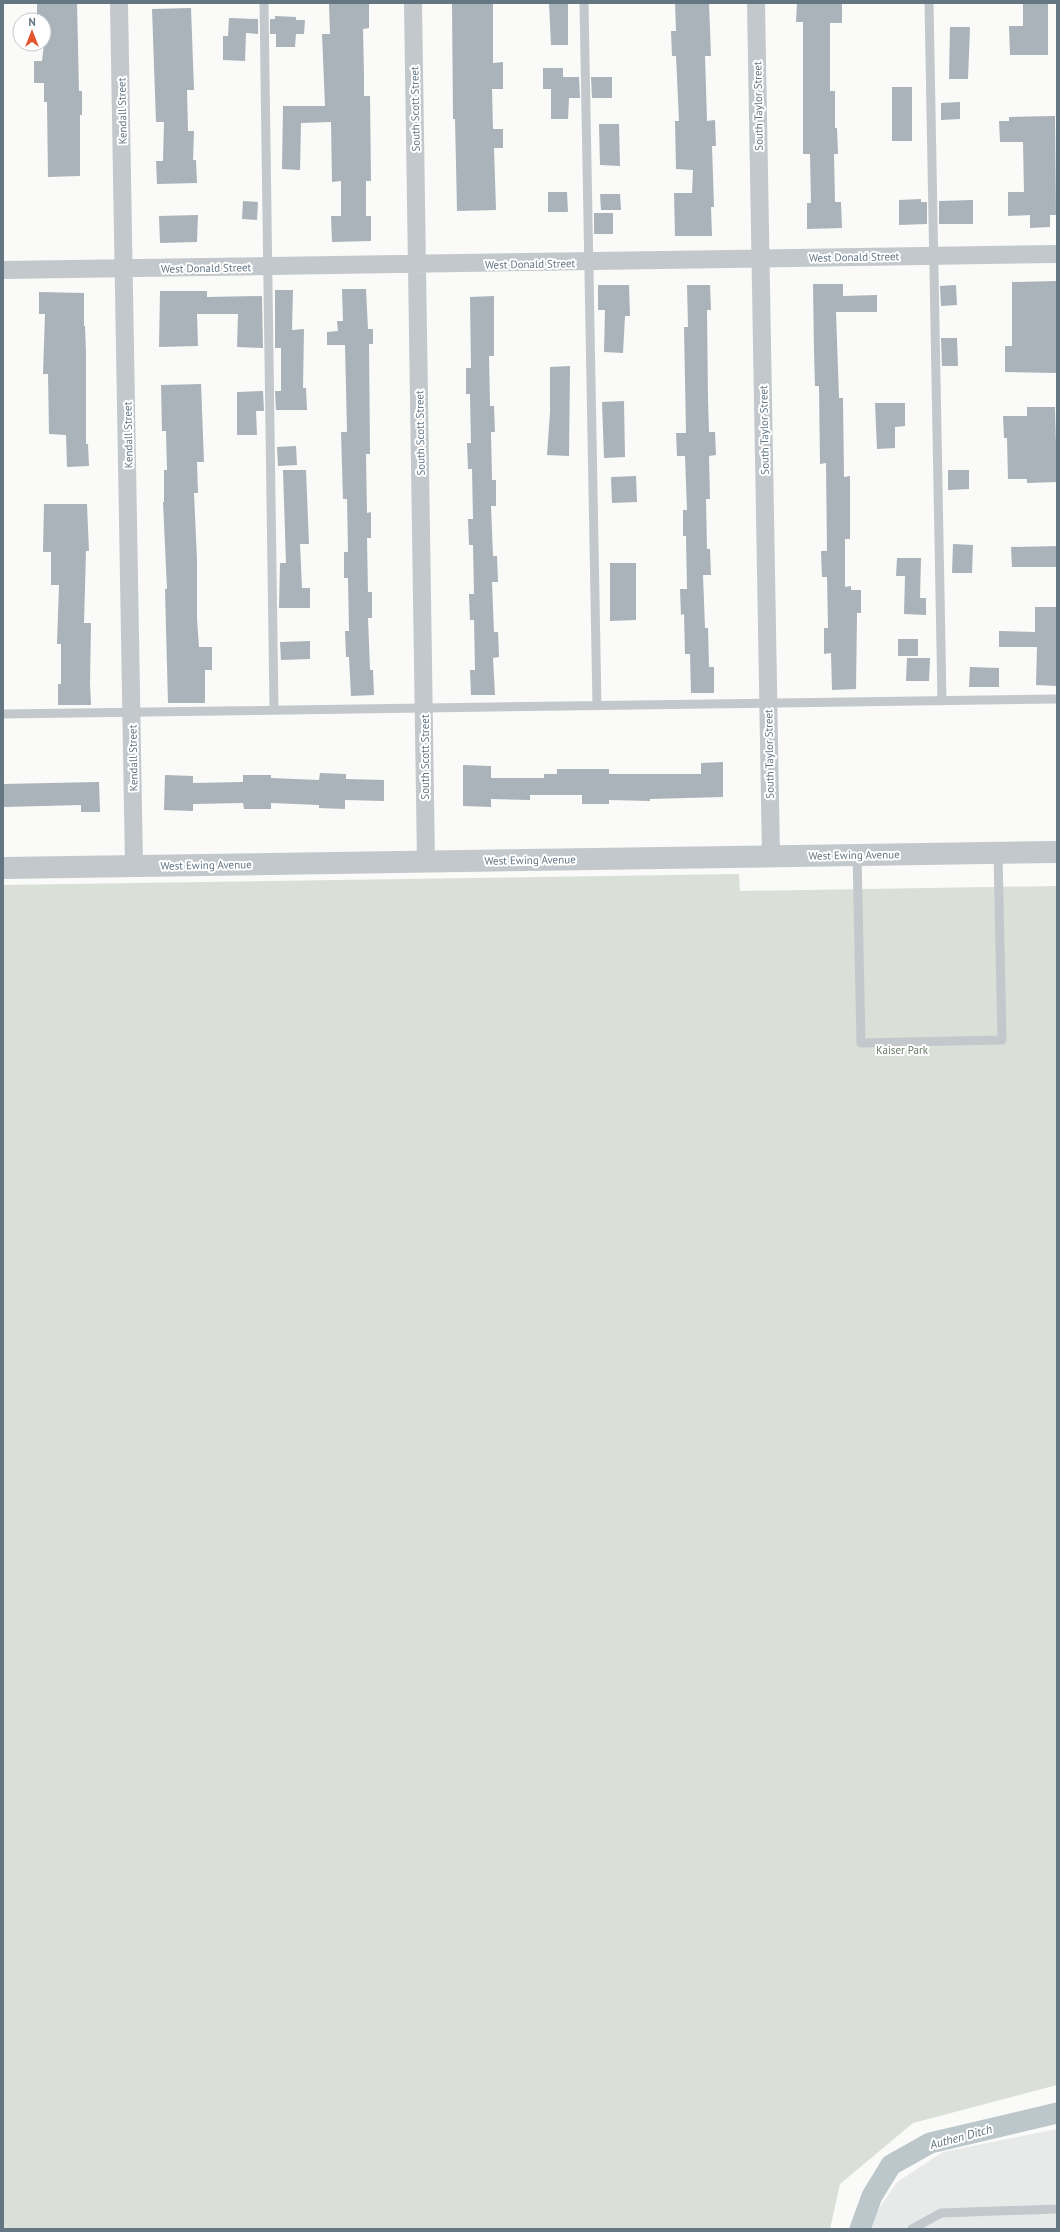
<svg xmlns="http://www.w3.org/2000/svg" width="1060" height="2232" font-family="'PT Sans',sans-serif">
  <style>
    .built { fill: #e8e9e9 }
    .green { fill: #dadfd7 }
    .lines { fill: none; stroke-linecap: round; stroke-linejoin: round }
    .canal { stroke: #bbc7cb; stroke-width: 21 }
    .building { fill: #aab3b9 }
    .service { stroke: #c3c8cc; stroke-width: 9 }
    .minor { stroke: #c3c8cc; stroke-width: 18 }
    .tertiary { stroke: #c3c8cc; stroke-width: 22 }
    .labels { text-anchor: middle; stroke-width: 4; stroke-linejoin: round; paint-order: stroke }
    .street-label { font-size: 11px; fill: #657683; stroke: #fff }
    .park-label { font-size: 11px; fill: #687a64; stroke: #fff }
    .water-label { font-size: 12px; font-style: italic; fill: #60757c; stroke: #fff }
  </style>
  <rect width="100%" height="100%" fill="#fafaf8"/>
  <path class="built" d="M1057 2129V2229H872L874 2216 897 2182 943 2152Z"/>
  <path class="green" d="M739 874 740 891 1057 886V2085L913 2123 840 2184 830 2229H3V885Z"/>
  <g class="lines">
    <path class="canal" d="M860 2229 872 2196 891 2165 930 2143 1057 2113"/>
  </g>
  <path class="building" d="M37 3H77L79 91H82V115H80V176L48 177 47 102H44V83H34V61H42L44 44V20H37Z
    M369 3V28L363 29 364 74V96H370L371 181H366V216H371V241L332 242 331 216H341V181L332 182 331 122 301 123 300 170 282 169 283 106H325L322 34H330L329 4Z
    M452 3H493V63L503 62V89H492L493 129H503V148H494L496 210 457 211 455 119H453Z
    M549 3H568V45H551Z
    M675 3H709L711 56H705L707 121 715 120 716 146H712L714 207H711L712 236H675L674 193H692L693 170 676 169 675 121H679L676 56H672L671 31H676Z
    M797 3H842V23H830V91H835V128H837L838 154H834L835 202H841L842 228 807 229V203H811L810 154H803V22H796Z
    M1023 3H1048V55H1010L1009 26H1023Z
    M191 8 194 90H187L188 131H194L193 160H196L197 183 157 184 156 161H163L164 122H156L152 9Z
    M275 16 296 17V20H305L304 34H296L295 47H276V34H270V19H275Z
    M229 18 258 19V34L246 33 245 61 223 60V36H228Z
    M950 27H970L968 79H949Z
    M543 68H563V77H579L580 98H569L568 119H551V89H543Z
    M591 77H612V98H592Z
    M892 87H912V141H892Z
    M960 102V119L941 120V103Z
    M1055 116 1056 215H1050V227L1030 228V215L1008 216V192H1024L1023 142H1000L999 121H1009V117Z
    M599 124H619L620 166 600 165Z
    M548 192H567L568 212H548Z
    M600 194H620L621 210H601Z
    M921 199V202H927V224L899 225V200Z
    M973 200V224H939V201Z
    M243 201 258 202 257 220 242 219Z
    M594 213H613V234H594Z
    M198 215 197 242 160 243 159 216Z
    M1057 281V373L1005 372V346H1012V282Z
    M813 284H843V296L877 295V312H836L839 398H843L844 477 850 476V539H845V587L851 586V590H861V613H857L856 689 832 690 831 653 824 654V628H828L827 577H822L821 551H827L826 463 820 464 819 386H815L814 351Z
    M598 285H629L630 316H625L623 353 604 352 605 310H598Z
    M687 285H710L711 310H707L708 400 709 432H715L716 455 709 456 710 499H706L707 549H710L711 575H703L705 628H708L709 667H714V693H691L690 654H685L684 614 681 615 680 589H687L686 536H683V510H687L685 456H677L676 433H686L684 327H688Z
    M956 285 957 305 941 306 940 286Z
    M342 289H366L368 329H373V344H369L370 454H366L367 513 371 512V538H367L368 592H372V618H368L370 670H373L374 695 351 696 349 657H346L345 631H349L348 578H344V552H348L347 499H343L341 432H347L345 345H327V332L338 331 337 321H343Z
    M275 290H293L292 330 304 329 303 388H306L307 410H276L275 391H281V348H275Z
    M160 291H207V297L262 296 263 348 237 347 238 314H197L198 346 159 347Z
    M39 292 84 293V326H85L86 352V444H88L89 466 67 467 66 435 49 434 48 374H43L45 314H39Z
    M494 296V356H489L490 406H494L495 432H491L492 480H496V506H491L493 556H497L498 582H492L494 632H498L499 657 493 658 495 695H471L470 670H475L474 620H470L469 594H474L473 545H469L468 519H473L472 469H468L467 443H471L470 394H466V368H471L470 297Z
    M941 338H957L958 366H942Z
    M570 366 569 456 547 455 550 412V367Z
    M201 384 204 462H197L198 493H194L197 560V619L199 647H212V670H205V703H168L165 589H167L163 502H164V470H167L166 431H162L161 385Z
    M263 391 264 411H256L257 435H237V392Z
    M624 401 625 457 604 458 602 402Z
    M875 403H905V426L895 427V448L877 449Z
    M1027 407H1055L1057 482 1027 483V479H1008L1007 438H1004L1003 416H1027Z
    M296 446 297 465 278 466 277 447Z
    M283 470H306L309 544H300L302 588H310V608H279L280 563H286Z
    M948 470H969V489L948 490Z
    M636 476 637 502 612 503 611 477Z
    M44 504H87L89 551H86L84 623H91L90 683 91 705H58V684H61V644H57L59 585H51V552H43Z
    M953 544 973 545 972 573H952Z
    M1057 546V567H1012L1011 547Z
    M897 558H921L920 598H926V615L904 614 905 576H896Z
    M610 563H636V620L610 621Z
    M1035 607H1057V686L1036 685 1037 647H999V631L1035 632Z
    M898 639H918V656H898Z
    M310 641V659L281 660 280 642Z
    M907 658H930L929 681H906Z
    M970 667 999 668V687H969Z
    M723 762V797L650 799V801L609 800V804H582V795H530V800L491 799V807L463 806V765L491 766V778H544V774H557V769H609V774H701V763Z
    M320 773 346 774V779L384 780V801L345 800V809L319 808V805L271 803V809H244L243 803 193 804V811L164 810 165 775 193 776V783L243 782V775H271V778L319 780Z
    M99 782 100 812H81V805L3 807V784Z"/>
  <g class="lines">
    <path class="service" d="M264 3 274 710
      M584 3 597 706
      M929 3 942 701
      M3 714 1057 699
      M857 855 861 1043 1002 1040 998 853
      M912 2229 941 2213 1057 2209"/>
    <path class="minor" d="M119 3 134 866
      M413 3 426 862
      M756 3 771 856
      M3 270 1057 254"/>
    <path class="tertiary" d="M3 868 1057 852"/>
  </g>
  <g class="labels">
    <g class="street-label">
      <text transform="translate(758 106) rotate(-91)" y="4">South Taylor Street</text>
      <text transform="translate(415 109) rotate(-91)" y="4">South Scott Street</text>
      <text transform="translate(122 111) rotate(-91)" y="4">Kendall Street</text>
      <text transform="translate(854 257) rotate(-1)" y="4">West Donald Street</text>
      <text transform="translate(530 264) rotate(-1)" y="4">West Donald Street</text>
      <text transform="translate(206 268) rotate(-1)" y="4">West Donald Street</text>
      <text transform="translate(764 430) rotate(-91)" y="4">South Taylor Street</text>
      <text transform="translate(420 433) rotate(-91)" y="4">South Scott Street</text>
      <text transform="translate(128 435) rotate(-91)" y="4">Kendall Street</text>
      <text transform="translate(769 754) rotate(-91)" y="4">South Taylor Street</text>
      <text transform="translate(425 757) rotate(-90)" y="4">South Scott Street</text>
      <text transform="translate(133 758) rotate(-91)" y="4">Kendall Street</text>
      <text transform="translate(854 855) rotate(-1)" y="4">West Ewing Avenue</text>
      <text transform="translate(530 860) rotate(-1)" y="4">West Ewing Avenue</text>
      <text transform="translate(206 865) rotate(-1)" y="4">West Ewing Avenue</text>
    </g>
    <g class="park-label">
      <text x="902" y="1054">Kaiser Park</text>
    </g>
    <g class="water-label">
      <text transform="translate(961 2137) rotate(-15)" y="4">Authen Ditch</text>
    </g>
  </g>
  <rect width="1060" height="2232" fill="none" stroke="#657683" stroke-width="8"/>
  <g transform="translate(32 32)"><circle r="19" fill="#ffffff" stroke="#c1c8cd"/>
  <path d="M0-3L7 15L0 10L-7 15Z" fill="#e4572e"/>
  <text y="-6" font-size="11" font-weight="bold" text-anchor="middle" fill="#657683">N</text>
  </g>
</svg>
